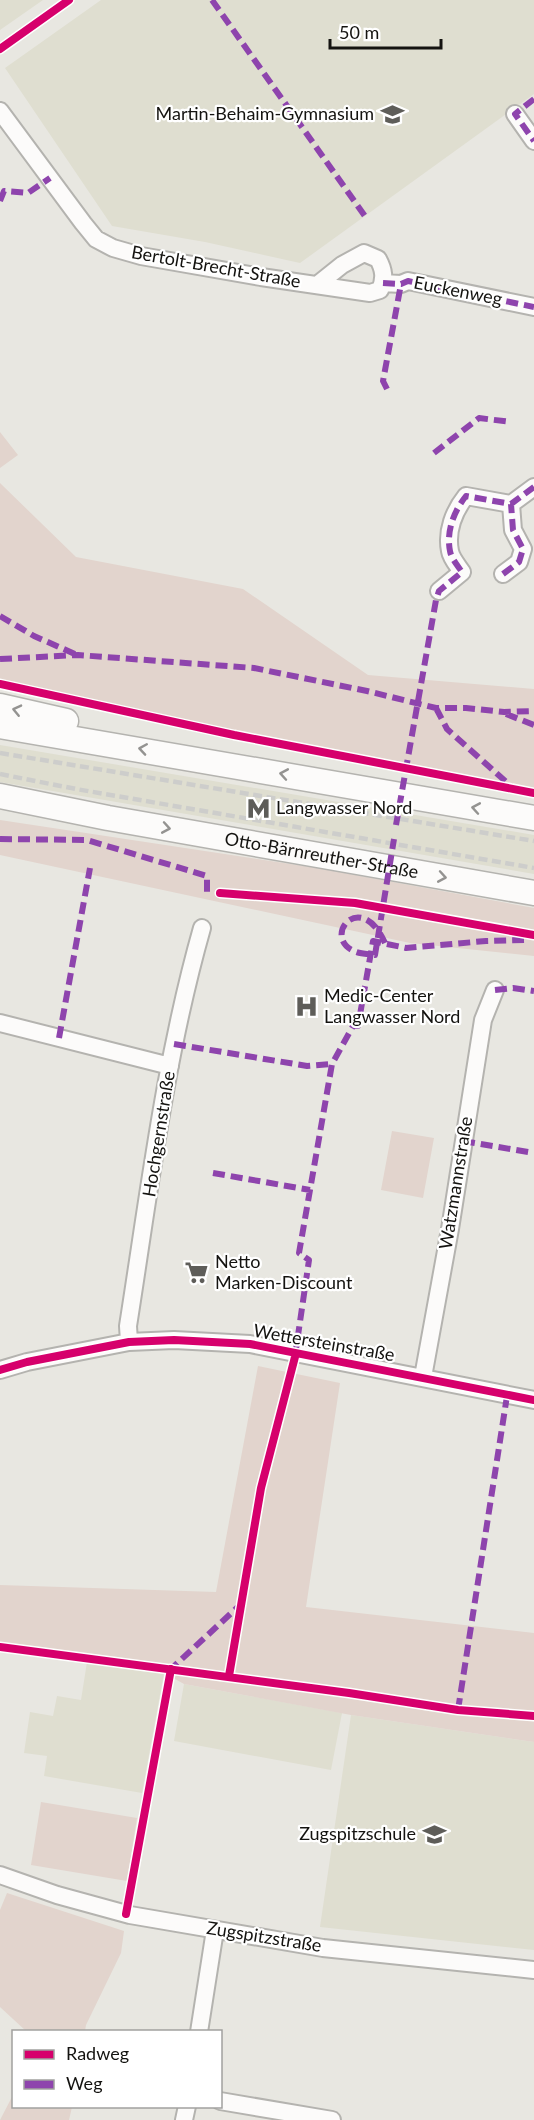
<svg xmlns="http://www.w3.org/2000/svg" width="534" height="2120" font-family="Lato,sans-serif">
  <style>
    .built { fill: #dfded0 }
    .green { fill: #e2d4cd }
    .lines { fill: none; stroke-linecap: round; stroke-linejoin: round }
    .street-casing { stroke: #b4b3af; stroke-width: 20 }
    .secondary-casing { stroke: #b4b3af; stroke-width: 27 }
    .street { stroke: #fcfbfa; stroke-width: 16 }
    .secondary { stroke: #fcfbfa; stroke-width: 24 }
    .rail { stroke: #cdcdcb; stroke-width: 4.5; stroke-dasharray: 9 4.5; stroke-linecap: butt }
    .quiet { stroke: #8e44ad; stroke-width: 6; stroke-dasharray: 12 6; stroke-linecap: butt }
    .cycleway-casing { stroke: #fff; stroke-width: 11 }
    .cycleway { stroke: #d6006c; stroke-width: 8 }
    .oneway { stroke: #949391 }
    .labels { text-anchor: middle; stroke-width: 4.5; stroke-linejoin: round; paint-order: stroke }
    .poi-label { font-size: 18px; fill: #141310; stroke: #fff; text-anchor: start }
    .street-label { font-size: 18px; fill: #141310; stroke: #fff }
  </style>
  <rect width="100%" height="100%" fill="#e8e7e1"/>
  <path class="built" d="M0 0H43L0 30Z
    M101 0H534V94L300 263 205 242 112 226 5 68Z
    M0 745 534 835V874L0 782Z
    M87 1662 164 1673 142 1793 44 1776 47 1756 24 1753 30 1712 53 1716 57 1696 81 1700Z
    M184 1684 342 1713 331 1770 174 1741Z
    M351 1715 534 1742V1950L320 1927Z"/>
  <path class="green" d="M0 432 18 455 0 468Z
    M0 483 76 557 243 589 368 675 534 689V797L221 736 0 689Z
    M0 820 317 868 534 908V956L410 943 0 855Z
    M392 1131 434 1138 423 1198 381 1190Z
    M258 1366 340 1383 306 1607 534 1633V1742L351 1715 184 1684 164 1673 0 1650V1585L216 1592Z
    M41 1802 137 1818 127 1881 31 1865Z
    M7 1893 124 1931 121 1953 86 2025 85 2031H26L0 2007V1910Z
    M13 2095 14 2106 72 2107 69 2120H0Z"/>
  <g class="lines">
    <defs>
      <path id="street" d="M0 111 83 223 96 239 113 248 141 256 261 277 370 293 380 290C385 278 384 270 378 259L364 253 342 265 317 285
        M515 114 534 141
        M383 283 401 284 408 281 534 307
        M503 574 519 562 523 549 513 530 511 504
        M439 591 462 572C458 566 451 558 450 551 446 531 454 511 466 496L511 504 534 487
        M0 1023 170 1066
        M129 1342 128 1326C149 1193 165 1058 202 928
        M0 1370 27 1362 129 1342 174 1340 250 1344 534 1400
        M423 1377 450 1229 483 1020 495 990
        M0 1875 57 1895 130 1915 323 1948 534 1970
        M199 2032 215 1930
        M220 2101 332 2120
        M184 2120 187 2106"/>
      <g id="secondary">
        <path d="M0 706 66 721"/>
        <path d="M0 726 534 818"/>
        <path id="s1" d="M0 796 108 818 534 893"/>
      </g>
    </defs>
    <use href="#street" class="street-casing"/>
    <use href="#secondary" class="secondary-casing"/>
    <use href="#street" class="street"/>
    <use href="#secondary" class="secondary"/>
    <path class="rail" d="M0 753 534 841
      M0 774 76 789 534 868"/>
    <path class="quiet" d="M212 0 367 219
      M534 99 515 114 534 141
      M0 201 4 191 28 193 50 178
      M383 283 401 284 408 281 534 307
      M387 389 383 381 401 284
      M434 453 479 418 511 422
      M503 574 519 562 523 549 513 530 511 504
      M0 616 34 636 75 654
      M0 659 78 655 254 668 367 691 436 708H466L504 712 534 711
      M436 708 447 729 512 787
      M506 714 534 725
      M396 825 436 600 439 591 462 572C458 566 451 558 450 551 446 531 454 511 466 496L511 504 534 487
      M0 839 87 840 207 876V892
      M385 943C361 889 323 935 352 950 358 954 368 954 375 955L394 839
      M495 990 513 988 534 991
      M59 1038 90 868
      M174 1044 307 1066 332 1064
      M463 1141 534 1153
      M213 1173 310 1190
      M295 1356 309 1260 299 1253 332 1064 353 1026H358L373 941 406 948 486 941 524 940
      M170 1672 171 1669 240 1605
      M458 1710 507 1396"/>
    <defs>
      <path id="cycleway" d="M0 49 69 0
        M0 684 234 735 534 793
        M220 893 355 903 534 935
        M0 1370 27 1362 129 1342 174 1340 250 1344 534 1400
        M0 1647 349 1693 458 1710 534 1716
        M229 1676 261 1488 296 1353
        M126 1914 171 1669"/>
    </defs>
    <use href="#cycleway" class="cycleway-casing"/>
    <use href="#cycleway" class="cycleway"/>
  </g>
  <defs><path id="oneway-chevron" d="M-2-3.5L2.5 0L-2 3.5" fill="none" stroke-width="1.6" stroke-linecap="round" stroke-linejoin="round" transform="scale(1.5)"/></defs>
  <g class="oneway">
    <use href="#oneway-chevron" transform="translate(17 710) rotate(-167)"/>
    <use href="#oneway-chevron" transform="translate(143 749) rotate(-171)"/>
    <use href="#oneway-chevron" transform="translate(284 774) rotate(-170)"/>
    <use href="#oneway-chevron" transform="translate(476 808) rotate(-170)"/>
    <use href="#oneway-chevron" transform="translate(166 828) rotate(10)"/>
    <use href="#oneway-chevron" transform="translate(442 877) rotate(10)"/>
  </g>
  <defs>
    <symbol id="school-bare" viewBox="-9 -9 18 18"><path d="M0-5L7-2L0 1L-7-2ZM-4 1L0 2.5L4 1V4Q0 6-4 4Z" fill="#5e5d59" stroke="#fff" stroke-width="2.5" paint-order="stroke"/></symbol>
    <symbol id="metro-bare" viewBox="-9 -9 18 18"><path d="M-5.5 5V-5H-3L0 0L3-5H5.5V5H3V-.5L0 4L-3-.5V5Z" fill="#5e5d59" stroke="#fff" stroke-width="2.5" paint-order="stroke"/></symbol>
    <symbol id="hospital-bare" viewBox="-9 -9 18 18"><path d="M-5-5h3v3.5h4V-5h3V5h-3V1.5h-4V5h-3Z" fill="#5e5d59" stroke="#fff" stroke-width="2.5" paint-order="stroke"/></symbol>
    <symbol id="supermarket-bare" viewBox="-9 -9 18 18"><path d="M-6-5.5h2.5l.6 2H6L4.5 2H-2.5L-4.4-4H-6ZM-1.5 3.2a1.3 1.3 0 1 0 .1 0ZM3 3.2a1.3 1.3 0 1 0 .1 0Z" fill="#5e5d59" stroke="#fff" stroke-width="2.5" paint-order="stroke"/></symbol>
  </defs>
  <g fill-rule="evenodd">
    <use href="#school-bare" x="376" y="98" width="33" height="33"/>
    <use href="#metro-bare" x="242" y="792" width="33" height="33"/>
    <use href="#hospital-bare" x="290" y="990" width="33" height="33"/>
    <use href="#supermarket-bare" x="180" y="1256" width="33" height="33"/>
    <use href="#school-bare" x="418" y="1818" width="33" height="33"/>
  </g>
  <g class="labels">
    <g class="poi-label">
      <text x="374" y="120" text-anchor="end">Martin-Behaim-Gymnasium</text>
      <text x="276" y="814">Langwasser Nord</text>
      <text x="324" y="1002">Medic-Center<tspan x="324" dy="21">Langwasser Nord</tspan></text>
      <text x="215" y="1268">Netto<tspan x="215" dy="21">Marken-Discount</tspan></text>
      <text x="416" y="1840" text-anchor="end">Zugspitzschule</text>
    </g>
    <g class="street-label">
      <text transform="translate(216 267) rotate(10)" y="6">Bertolt-Brecht-Straße</text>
      <text transform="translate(458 291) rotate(11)" y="6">Euckenweg</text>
      <text dy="6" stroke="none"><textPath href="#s1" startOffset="327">Otto-Bärnreuther-Straße</textPath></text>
      <text transform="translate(159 1134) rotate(-81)" y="6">Hochgernstraße</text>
      <text transform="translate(456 1183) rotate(-81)" y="6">Watzmannstraße</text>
      <text transform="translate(324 1343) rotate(10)" y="6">Wettersteinstraße</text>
      <text transform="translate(264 1937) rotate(9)" y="6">Zugspitzstraße</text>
    </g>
  </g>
  <rect x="12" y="2030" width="210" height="78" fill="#ffffff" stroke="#a1a19f" stroke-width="1.5"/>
  <rect x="24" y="2050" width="30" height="9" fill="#d6006c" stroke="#a1a19f" stroke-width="1.5"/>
  <text x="66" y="2060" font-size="18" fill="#141310">Radweg</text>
  <rect x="24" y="2080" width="30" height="9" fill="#8e44ad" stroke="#a1a19f" stroke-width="1.5"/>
  <text x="66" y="2090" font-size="18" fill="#141310">Weg</text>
  <path d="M330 39v9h111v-9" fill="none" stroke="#141310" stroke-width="3"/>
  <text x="339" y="39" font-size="18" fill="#141310" stroke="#ffffff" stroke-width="4.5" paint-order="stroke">50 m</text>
</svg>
